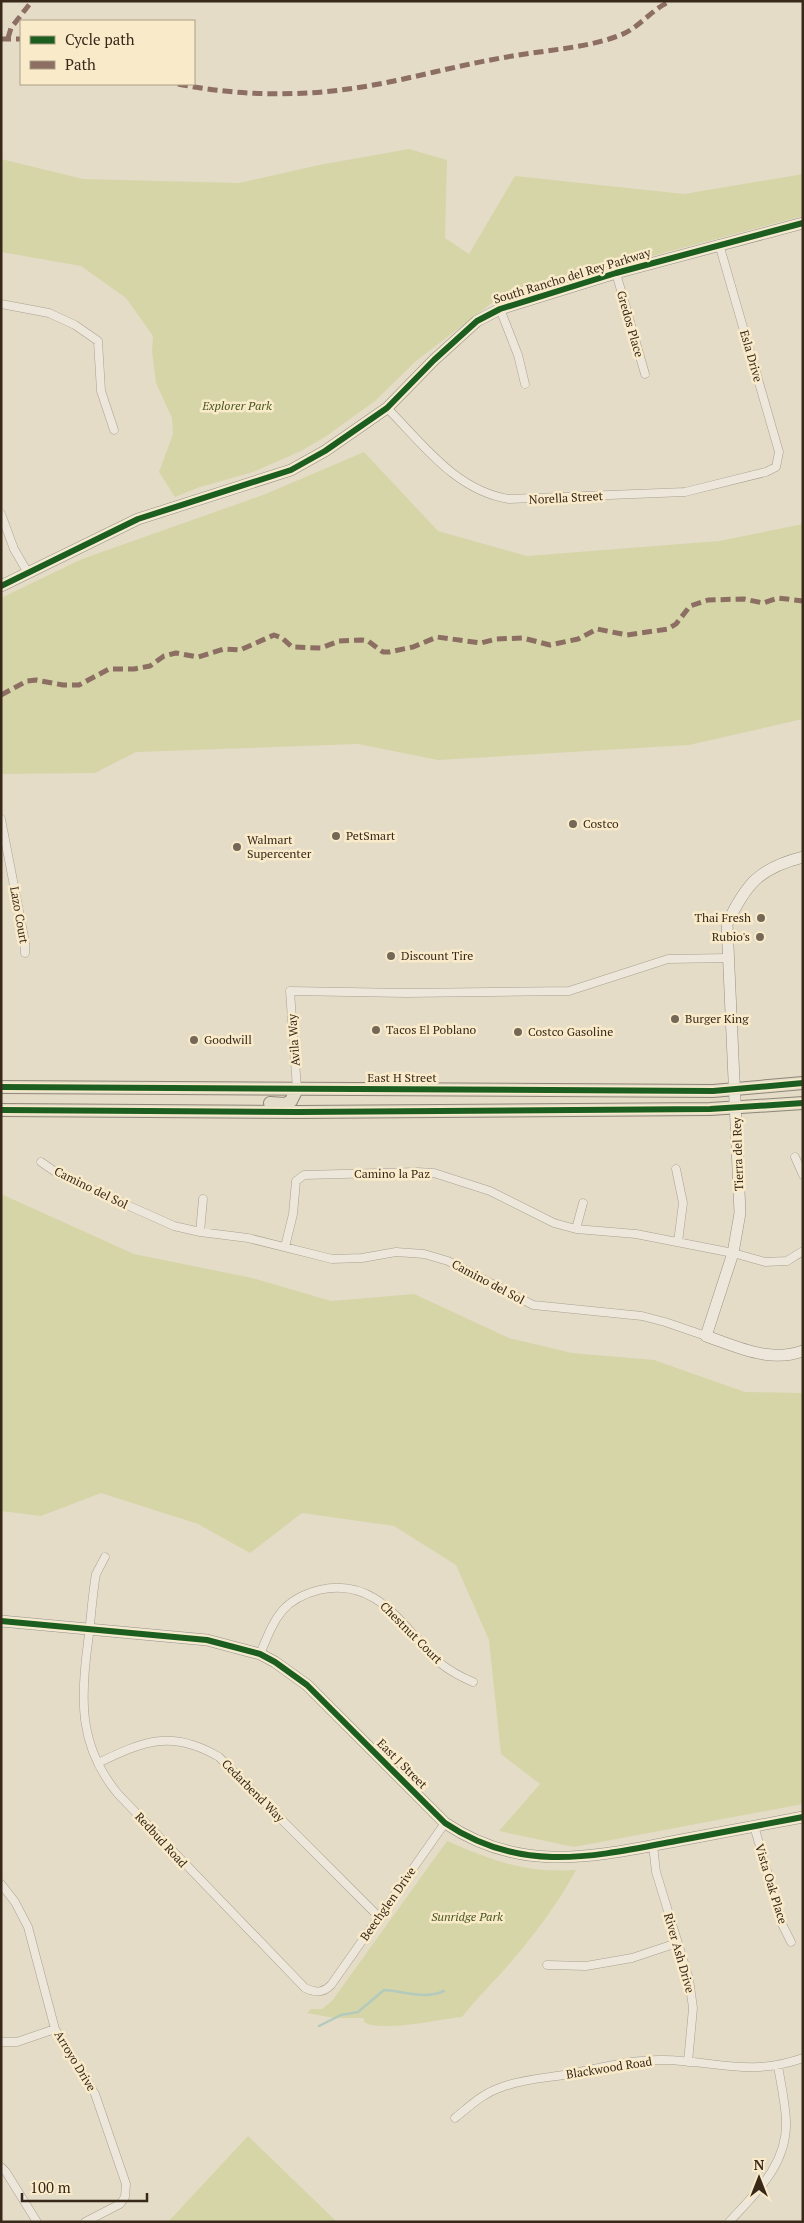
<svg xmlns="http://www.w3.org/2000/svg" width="804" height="2223" font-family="'PT Serif',serif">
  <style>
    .green { fill: #d5d5a8 }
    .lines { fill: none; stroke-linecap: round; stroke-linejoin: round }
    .stream { stroke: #b4cabc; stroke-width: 2.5 }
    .street-casing { stroke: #a9a091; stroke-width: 9 }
    .secondary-casing { stroke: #999081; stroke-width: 12 }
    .primary-casing { stroke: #8f8678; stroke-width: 14 }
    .street { stroke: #ece7da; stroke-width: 8 }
    .secondary { stroke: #ece7da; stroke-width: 11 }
    .primary { stroke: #e4ddca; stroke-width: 12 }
    .quiet { stroke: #8d6e63; stroke-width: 5; stroke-dasharray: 10 5; stroke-linecap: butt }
    .cycleway-casing { stroke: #f9ebca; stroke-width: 9 }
    .cycleway { stroke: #1b5e20; stroke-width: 6 }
    .poi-dot { fill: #746757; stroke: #f9ebca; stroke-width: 2 }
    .labels { text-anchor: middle; stroke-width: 5; stroke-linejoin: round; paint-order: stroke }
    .street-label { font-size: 12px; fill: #37281a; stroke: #f9ebca }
    .park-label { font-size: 12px; font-style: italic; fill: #48561e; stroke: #f9ebca }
    .poi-label { font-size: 12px; fill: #37281a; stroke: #f9ebca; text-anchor: start }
  </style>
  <rect width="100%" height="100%" fill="#e5dcc7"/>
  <path class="green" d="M409 149 447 160 445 238 469 254 515 176 684 194 803 174V216L501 296 416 361 375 401 325 437 301 451 253 472 200 487 175 497 159 472 173 434 172 418 156 383 152 351 153 336 126 298 81 266 1 252V159L83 179 239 183 319 165Z
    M364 452 438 531 527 556 719 541 803 524V719L689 745 438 760 358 744 136 752 95 773 1 774V598L82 559 263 495Z
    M1 1194 134 1254 252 1278 331 1301 414 1294 509 1338 572 1353 654 1360 745 1392 803 1393V1804L574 1847 499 1831 540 1784 501 1754 489 1640 456 1565 394 1526 302 1513 250 1553 198 1524 101 1493 41 1516 1 1511Z
    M447 1841C494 1861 523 1873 576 1870 560 1900 538 1930 516 1956 499 1977 479 1995 462 2017 439 2019 382 2033 364 2022V2018H334L307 2013 311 2009H322L332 2001Z
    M248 2136 337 2222H168Z"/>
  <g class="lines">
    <path class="stream" d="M319 2026 341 2015 358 2012 384 1990C404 1991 425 2000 444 1991"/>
    <defs>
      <path id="street" d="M616 273 645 374
        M1 304 49 313 75 325 98 341 101 391 114 430
        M500 309 518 355 525 384
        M387 408C423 444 456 491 509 499L685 492 766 472 776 467 779 452 719 244
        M1 514 14 549 28 573
        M1 819 25 942V953
        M297 1089 290 991 406 993 569 991 668 959 728 958
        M795 1157 803 1175
        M41 1162 60 1175 174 1226 200 1232 248 1238 332 1259 362 1258 396 1252 424 1254 448 1261 533 1305 642 1316 665 1322 706 1336
        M676 1169 683 1203 678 1242
        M576 1229 583 1203
        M200 1232 203 1199
        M285 1247 293 1214 296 1181 304 1175 417 1172 434 1173 490 1191 554 1223 576 1229 636 1234 733 1253 765 1262 787 1261 803 1251
        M105 1557 96 1574C92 1597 91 1619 88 1642 80 1700 79 1747 118 1794L305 1988C316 1993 323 1993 331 1985L445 1823
        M260 1654C274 1621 280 1600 319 1590 379 1576 403 1629 440 1663 450 1671 461 1677 473 1682
        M98 1763C144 1741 172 1729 219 1757L378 1916
        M754 1826 783 1926 791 1942
        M653 1845 656 1872 689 1979 693 2008 688 2062
        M1 1884 15 1902 28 1927 55 2029 95 2094 126 2184 125 2197 120 2204 85 2222
        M547 1965 586 1966 632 1958 677 1943
        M1 2042H17L55 2029
        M455 2118C470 2106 483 2093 502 2087 523 2079 547 2078 569 2074 600 2068 633 2059 664 2060 717 2061 749 2077 803 2058
        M1 2167 6 2172 37 2222
        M729 2222C756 2193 788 2164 786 2120 785 2102 781 2084 778 2066"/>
      <path id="secondary" d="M1 586 138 519 291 470 325 451 387 408 434 360 477 321 500 309 616 273 803 223
        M803 857C759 868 746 884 727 924L740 1213 733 1253 706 1336C738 1347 769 1363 803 1351
        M1 1621 207 1640 260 1654 275 1662 307 1685 445 1823C521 1874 592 1857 676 1841 718 1833 760 1825 803 1817"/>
      <path id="primary" d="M1 1087 713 1091 803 1083
        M270 1103 285 1104 291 1101 297 1089
        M1 1110 298 1112 710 1109 803 1103"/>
    </defs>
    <use href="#street" class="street-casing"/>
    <use href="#secondary" class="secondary-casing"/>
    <use href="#primary" class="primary-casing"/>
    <use href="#street" class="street"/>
    <use href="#secondary" class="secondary"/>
    <use href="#primary" class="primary"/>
    <path class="quiet" d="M8 38 11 28 32 1
      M1 39H21
      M178 84C239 96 300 97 362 87 411 79 458 65 507 57 543 50 583 49 618 36 639 29 651 9 671 1
      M1 695 27 681 36 680 63 685H79L109 669H134L150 666 164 656 176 653 198 657 224 649 240 650 274 635 282 638 292 647 321 648 339 641 362 640 368 641 383 652H389L413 647 437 637 481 643 496 639 523 638 550 645 578 639 597 629 627 635 668 629 676 624 690 606 708 600 744 599 763 603 778 598 803 601"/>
    <defs>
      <path id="cycleway" d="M1 586 138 519 291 470 325 451 387 408 434 360 477 321 500 309 616 273 803 223
        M1 1087 713 1091 803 1083
        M1 1110 298 1112 710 1109 803 1103
        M1 1621 207 1640 260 1654 275 1662 307 1685 445 1823C521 1874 592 1857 676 1841 718 1833 760 1825 803 1817"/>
    </defs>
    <use href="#cycleway" class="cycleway-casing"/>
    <use href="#cycleway" class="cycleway"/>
  </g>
  <g class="poi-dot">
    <circle cx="573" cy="824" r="5"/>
    <circle cx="336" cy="836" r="5"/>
    <circle cx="237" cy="847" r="5"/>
    <circle cx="761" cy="918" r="5"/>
    <circle cx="760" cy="937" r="5"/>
    <circle cx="391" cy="956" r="5"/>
    <circle cx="675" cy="1019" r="5"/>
    <circle cx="376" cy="1030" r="5"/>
    <circle cx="518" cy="1032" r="5"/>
    <circle cx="194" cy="1040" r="5"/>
  </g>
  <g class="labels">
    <g class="street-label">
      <text transform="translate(572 276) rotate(-17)" y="4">South Rancho del Rey Parkway</text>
      <text transform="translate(630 324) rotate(74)" y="4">Gredos Place</text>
      <text transform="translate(751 356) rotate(74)" y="4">Esla Drive</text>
      <text transform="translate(566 498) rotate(-3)" y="4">Norella Street</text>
      <text transform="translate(19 915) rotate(80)" y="4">Lazo Court</text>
      <text transform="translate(294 1040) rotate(-94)" y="4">Avila Way</text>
      <text x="402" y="1082">East H Street</text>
      <text transform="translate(738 1154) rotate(-92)" y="4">Tierra del Rey</text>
      <text x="392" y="1178">Camino la Paz</text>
      <text transform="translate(91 1188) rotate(26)" y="4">Camino del Sol</text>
      <text transform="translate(488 1282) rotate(28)" y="4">Camino del Sol</text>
      <text transform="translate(411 1633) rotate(45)" y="4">Chestnut Court</text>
      <text transform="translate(402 1764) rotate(45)" y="4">East J Street</text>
      <text transform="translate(253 1791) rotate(45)" y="4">Cedarbend Way</text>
      <text transform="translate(161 1840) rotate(47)" y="4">Redbud Road</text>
      <text transform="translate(771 1884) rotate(73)" y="4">Vista Oak Place</text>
      <text transform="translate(388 1904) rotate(-55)" y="4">Beechglen Drive</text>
      <text transform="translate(679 1953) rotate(74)" y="4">River Ash Drive</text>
      <text transform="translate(75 2061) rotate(59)" y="4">Arroyo Drive</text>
      <text transform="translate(609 2068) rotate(-9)" y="4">Blackwood Road</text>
    </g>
    <g class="park-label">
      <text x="237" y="410">Explorer Park</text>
      <text x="467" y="1921">Sunridge Park</text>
    </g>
    <g class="poi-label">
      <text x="583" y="828">Costco</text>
      <text x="346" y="840">PetSmart</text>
      <text x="247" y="844">Walmart<tspan x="247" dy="14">Supercenter</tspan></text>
      <text x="751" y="922" text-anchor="end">Thai Fresh</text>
      <text x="750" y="941" text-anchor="end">Rubio's</text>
      <text x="401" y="960">Discount Tire</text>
      <text x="685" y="1023">Burger King</text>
      <text x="386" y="1034">Tacos El Poblano</text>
      <text x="528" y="1036">Costco Gasoline</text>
      <text x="204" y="1044">Goodwill</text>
    </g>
  </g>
  <rect width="804" height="2223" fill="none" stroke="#37281a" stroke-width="5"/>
  <rect x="20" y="20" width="175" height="65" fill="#f9ebca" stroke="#ab9d84"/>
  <rect x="30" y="36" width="25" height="8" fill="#1b5e20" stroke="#ab9d84"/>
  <text x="65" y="45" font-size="15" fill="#37281a">Cycle path</text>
  <rect x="30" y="61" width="25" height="8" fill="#8d6e63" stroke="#ab9d84"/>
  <text x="65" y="70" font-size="15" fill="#37281a">Path</text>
  <g transform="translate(759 2178)" stroke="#f9ebca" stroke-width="4" paint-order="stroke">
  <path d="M0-4L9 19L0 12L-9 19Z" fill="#37281a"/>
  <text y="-8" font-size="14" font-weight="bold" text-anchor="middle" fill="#37281a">N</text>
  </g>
  <path d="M22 2193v8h125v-8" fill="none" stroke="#37281a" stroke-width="2.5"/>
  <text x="30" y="2193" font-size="15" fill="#37281a" stroke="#f9ebca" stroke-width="4" paint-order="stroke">100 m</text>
</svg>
